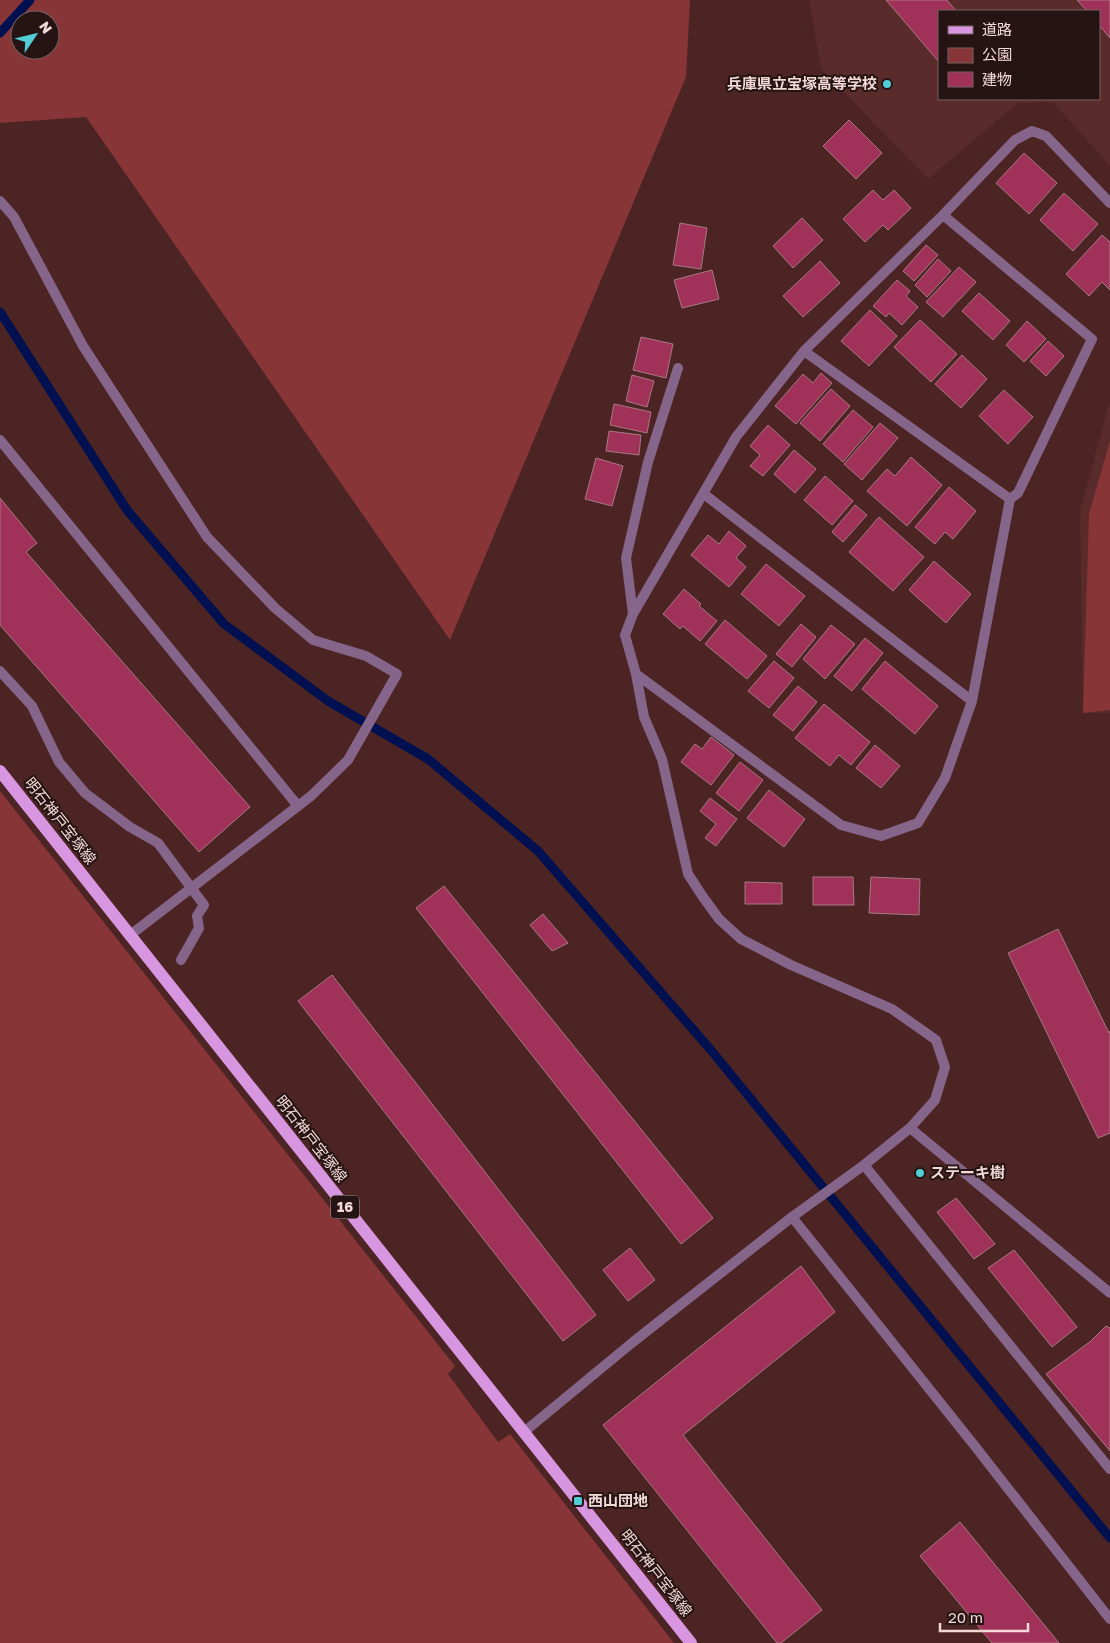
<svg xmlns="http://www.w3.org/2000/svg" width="1110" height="1643" font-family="'Golos Text','Noto Sans JP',sans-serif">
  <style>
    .built { fill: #592b2a; fill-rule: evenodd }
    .green { fill: #873536; fill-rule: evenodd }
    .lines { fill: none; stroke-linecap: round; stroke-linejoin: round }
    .stream { stroke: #001051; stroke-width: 9 }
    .building { fill: #a03259; stroke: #a77984 }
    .lane { stroke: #856589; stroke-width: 10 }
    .street { stroke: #856589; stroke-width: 10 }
    .primary { stroke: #d896e1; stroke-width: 12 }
    .poi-dot { fill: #52ccd5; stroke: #251413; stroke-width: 2 }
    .labels { text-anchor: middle; stroke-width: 4; stroke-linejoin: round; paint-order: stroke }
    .shield { fill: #251413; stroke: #b49d9c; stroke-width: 1 }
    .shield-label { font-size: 14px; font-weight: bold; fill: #f2d8d6 }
    .poi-label { font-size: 15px; font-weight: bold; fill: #f2d8d6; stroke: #251413; text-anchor: start }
    .street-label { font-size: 15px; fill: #f2d8d6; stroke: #251413 }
  </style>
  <rect width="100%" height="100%" fill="#4b2423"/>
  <path class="built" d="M809 0H1110V166L1053 102 1018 103 928 179 821 69ZM939 11H1099V99H939Z
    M1110 401V713H1083L1080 511Z"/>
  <path class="green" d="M0 0H690L686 77 450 640 86 117 0 123ZM20 20H50V50H20Z
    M1110 441V710L1083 713 1089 514Z
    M0 791 455 1366 448 1374 498 1442 510 1434 674 1643H0Z"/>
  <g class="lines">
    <path class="stream" d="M0 33 30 0
      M0 312 127 510 224 624 328 701 428 759 538 851 710 1049 1110 1538"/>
  </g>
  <path class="building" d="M886 0H947L956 11H939V62Z
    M1077 0H1110V38L1099 25V11H1087Z
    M849 120 882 153 856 179 823 146Z
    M1024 153 1057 183 1029 214 996 183Z
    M873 190 883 200 894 190 911 208 888 230 883 225 865 242 843 219Z
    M1064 193 1098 224 1073 251 1040 220Z
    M802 218 823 240 793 268 773 246Z
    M680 223 707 228 701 269 673 265Z
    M1102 235 1110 242V290L1102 282 1089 296 1066 274Z
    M926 245 938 255 914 281 903 271Z
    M938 259 951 271 927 297 915 285Z
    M820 261 840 283 803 317 783 296Z
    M959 267 976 282 943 317 926 302Z
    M712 270 719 299 682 308 674 280Z
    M897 280 910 291 906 296 918 307 902 325 889 313 886 317 873 306Z
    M979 293 1010 321 993 340 962 311Z
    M870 310 897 336 869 366 841 341Z
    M920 320 957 354 931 382 894 347Z
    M1027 321 1046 339 1024 362 1006 345Z
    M641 337 673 344 666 378 633 370Z
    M1048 341 1064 356 1046 376 1030 361Z
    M962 355 987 379 961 408 935 384Z
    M821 373 832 383 796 424 775 406 803 374 813 383Z
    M632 375 654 381 647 407 626 401Z
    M831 389 850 406 820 441 800 423Z
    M1004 390 1033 417 1008 444 979 416Z
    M614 404 651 412 647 433 610 425Z
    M853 410 873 427 843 462 823 444Z
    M880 423 898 438 862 480 844 464Z
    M768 425 790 445 763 476 750 466 760 455 750 446Z
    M609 431 641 435 639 455 606 451Z
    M794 450 816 469 795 493 774 474Z
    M911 457 942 485 907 526 867 491 887 469 895 476Z
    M596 458 623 466 612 506 585 499Z
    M825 476 853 501 832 525 804 500Z
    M949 487 976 511 953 539 945 532 935 544 915 527Z
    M0 498 37 543 26 552 250 807 199 852 0 625Z
    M855 505 867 515 843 542 832 532Z
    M879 517 924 557 893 591 849 552Z
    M729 531 746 546 736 558 746 567 729 587 691 555 708 535 719 544Z
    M934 561 971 594 946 623 909 590Z
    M766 564 805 596 779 626 741 594Z
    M684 589 701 604 699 606 717 621 700 641 683 626 680 629 663 614Z
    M725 620 767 656 747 679 705 644Z
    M801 624 816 637 792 667 776 654Z
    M831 625 855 644 825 679 803 659Z
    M865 638 883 653 852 691 834 676Z
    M774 661 794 678 769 708 748 691Z
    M885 661 938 706 915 734 862 689Z
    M798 686 817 702 793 731 773 715Z
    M824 704 870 742 851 765 839 755 830 766 795 738Z
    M711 737 734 755 711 785 681 762 695 744 702 749Z
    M875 745 900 766 881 788 856 768Z
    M740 762 763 780 739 811 716 793Z
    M769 790 805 819 784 847 747 818Z
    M710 798 737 819 716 846 705 838 716 824 700 811Z
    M813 877H853L854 905H813Z
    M871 877 920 879 919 915 869 913Z
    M745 882 782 883V904H745Z
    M444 886 713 1218 681 1244 416 908Z
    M543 914 568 943 552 951 530 925Z
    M1058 929 1109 1033 1110 1031V1133L1098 1138 1008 953Z
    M332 975 596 1315 563 1341 298 1001Z
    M956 1198 995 1244 974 1259 937 1212Z
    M630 1248 655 1280 628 1301 603 1270Z
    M1014 1250 1077 1327 1052 1347 988 1268Z
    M801 1266 835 1312 683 1435 822 1610 781 1643H777L603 1425Z
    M1106 1326 1110 1328V1451L1046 1374 1091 1341Z
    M960 1522 1059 1643H992L920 1556Z"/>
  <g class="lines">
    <path class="lane" d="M0 440 298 806
      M0 671 32 706 59 762 85 793 130 827 158 843 204 905 197 916 199 928 181 960"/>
    <path class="street" d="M0 201 14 217 83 346 207 537 275 608 313 640 366 656 397 674 348 760 311 796 129 936
      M804 351 1010 499
      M704 494 972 701
      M633 614 626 558 648 462 678 368
      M636 674 841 825 881 836 918 823 945 778 972 701 1010 499 1018 493 1092 339 943 215
      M910 1128 1110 1293
      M864 1165 1110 1469
      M792 1217 974 1445 1110 1619
      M524 1432 633 1342 792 1217 864 1165 910 1128 935 1100 945 1067 936 1040 892 1009 791 965 741 939 719 919 703 897 688 874 662 759 644 717 636 674 625 635 633 614 736 437 804 351 943 215 1015 140 1032 131 1046 136 1110 203"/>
    <path class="primary" d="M0 771 691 1643"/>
  </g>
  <g class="poi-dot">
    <circle cx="887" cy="84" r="5"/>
    <circle cx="920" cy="1173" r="5"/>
    <rect x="573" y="1496" width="10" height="10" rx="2.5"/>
  </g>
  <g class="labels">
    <rect class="shield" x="331" y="1195.5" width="28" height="23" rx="4"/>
    <g class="shield-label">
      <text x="345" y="1212">16</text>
    </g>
    <g class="poi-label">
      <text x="877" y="89" text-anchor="end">兵庫県立宝塚高等学校</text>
      <text x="930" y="1178">ステーキ樹</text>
      <text x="588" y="1506">西山団地</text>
    </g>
    <g class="street-label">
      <text transform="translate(60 821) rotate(52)" y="5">明石神戸宝塚線</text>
      <text transform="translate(311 1139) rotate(52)" y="5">明石神戸宝塚線</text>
      <text transform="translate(656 1573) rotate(52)" y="5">明石神戸宝塚線</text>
    </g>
  </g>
  <rect x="938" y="10" width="162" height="90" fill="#251413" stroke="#776261"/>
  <rect x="948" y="26" width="25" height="8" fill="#d896e1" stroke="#776261"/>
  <text x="982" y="35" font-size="15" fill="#f2d8d6">道路</text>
  <rect x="948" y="48" width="25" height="15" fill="#873536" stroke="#776261"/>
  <text x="982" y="60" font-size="15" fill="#f2d8d6">公園</text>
  <rect x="948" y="72" width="25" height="15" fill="#a03259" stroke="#776261"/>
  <text x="982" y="85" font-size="15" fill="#f2d8d6">建物</text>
  <g transform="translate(35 35) rotate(55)"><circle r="24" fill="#251413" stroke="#776261"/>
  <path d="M0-4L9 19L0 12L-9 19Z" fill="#52ccd5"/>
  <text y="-8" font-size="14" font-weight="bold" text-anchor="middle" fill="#f2d8d6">N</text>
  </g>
  <path d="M940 1623v8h88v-8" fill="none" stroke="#f2d8d6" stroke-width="2.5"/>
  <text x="948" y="1623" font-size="15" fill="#f2d8d6" stroke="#251413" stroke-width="4" paint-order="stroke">20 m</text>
</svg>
